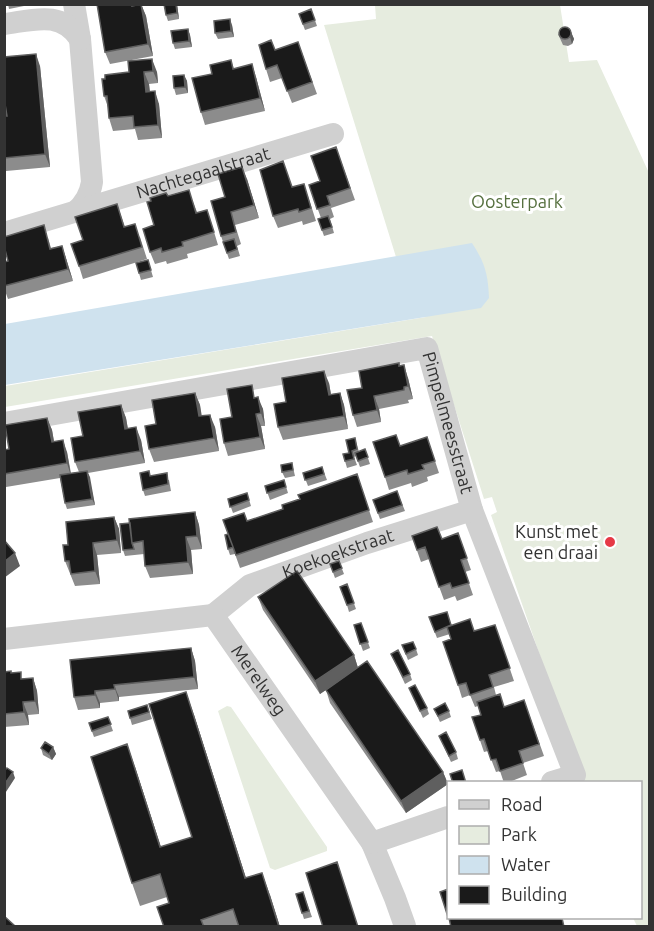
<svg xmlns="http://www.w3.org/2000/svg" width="654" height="931" font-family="Ubuntu,sans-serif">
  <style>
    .green { fill: #e6ecdf }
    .water { fill: #cfe2ee }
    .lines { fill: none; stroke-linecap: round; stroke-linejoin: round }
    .minor { stroke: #d0d0d0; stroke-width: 22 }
    .wall { fill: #8c8c8c }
    .shaded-wall { fill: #5f5f5f }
    .building { fill: #1a1a1a; stroke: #5f5f5f; stroke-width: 1.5 }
    .poi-dot { fill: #e63946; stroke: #fff; stroke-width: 2 }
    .labels { text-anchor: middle; stroke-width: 6; stroke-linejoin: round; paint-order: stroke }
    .street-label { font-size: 18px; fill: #333; stroke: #fff }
    .park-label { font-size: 18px; fill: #56703f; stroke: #fff }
    .poi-label { font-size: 18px; fill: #333; stroke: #fff; text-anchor: end }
  </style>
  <rect width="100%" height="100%" fill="#fff"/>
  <path class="green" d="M375 5H560L569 62 597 60 649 173V926H637L633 918H640V782H584L491 515 497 512 492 497 484 499 432 336 5 407V386L426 317 396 257 324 25 376 19Z
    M227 706 231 707 327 847V851L275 870 270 868 218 711Z"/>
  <path class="water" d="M472 243C485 263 488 274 489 298L481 308 5 385V324Z"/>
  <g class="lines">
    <g class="minor">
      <path d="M74 4 80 39 92 182C90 195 85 204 75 212"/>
      <path d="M4 24C34 20 61 10 80 39"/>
      <path id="s1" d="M4 233 333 134"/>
      <path id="s2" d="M4 423 427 348 472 510 575 775 552 782"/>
      <path id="s3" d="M213 615 250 585 367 543 472 510"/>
      <path id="s4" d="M4 639 213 615 372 843 395 898 405 926"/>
      <path d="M372 843 448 817"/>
    </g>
  </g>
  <path class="wall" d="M8 4H34L9 9Z
    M141 4 146 16 153 56 110 64 105 52 134 5Z
    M164 4H177L179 19 168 21 166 15Z
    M311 9 317 26 305 30 299 14Z
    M232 25 234 37 218 39 215 33Z
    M188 29 190 35 192 47 175 49 173 43Z
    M571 32 574 39 572 44 568 46 563 45 558 34Z
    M298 42 317 94 292 103 282 78 270 82 266 69 275 50Z
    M4 57 40 66 50 167 6 171 4 166V116H7L6 111H4Z
    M231 60 234 69 256 77 265 111 205 125 201 112 212 74Z
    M128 61 157 72 158 83 149 84 150 92 159 104 162 138 138 140 135 129 113 131 109 118 108 107 104 96 105 79 129 72Z
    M184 75 187 81 188 93 176 95 174 88Z
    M336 147 355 200 331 208 334 217 330 219 334 233 324 236 318 219 321 218 309 185 320 181Z
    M247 179 259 218 235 225 241 244 237 246 240 256 229 259 221 236 225 197Z
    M293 187 308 196 316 221 303 225 302 221 278 228 273 216Z
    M168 196 193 202 197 212 211 222 218 245 187 254 188 258 167 264 166 261 155 264 150 252 154 225Z
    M117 204 125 227 140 237 147 259 83 279 79 266 83 240Z
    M48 238 51 248 62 246 73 281 8 299 4 288V262L8 261Z
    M148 260 153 277 141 280 136 263Z
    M399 363 408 378 413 399 408 400 409 403 379 409 381 422 357 427 353 415 362 388Z
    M329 383 331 394 340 393 344 405 348 429 283 440 278 427 286 402Z
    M195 393 200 405 201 416 215 427 219 451 154 462 149 449 156 424Z
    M256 397 263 409 265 426H261L265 449 228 456 224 443 232 417Z
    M121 405 126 418 128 429 141 440 145 463 88 473 95 505 67 509 65 503 60 478 6 487 4 483V450L9 449 47 418 52 430 54 441 67 452 71 473 79 472 75 462 83 436Z
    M427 437 439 473 427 477 428 481 412 487 411 483 389 490 385 477 400 446Z
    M355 438 359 452 365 449 370 464 360 467 356 456 354 457 357 465 347 468 343 454 349 453Z
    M292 463 295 476 285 478 282 472Z
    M322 467 327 480 308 486 303 473Z
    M357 474 373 522 240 568 235 554 230 555 228 549V534L247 521 283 509 300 499Z
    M151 476 169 480 171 491 145 496 143 490Z
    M284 480 288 493 270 500 265 486Z
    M397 491 405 511 380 519 373 500Z
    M247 493 251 506 233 513 228 499Z
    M195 512 199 525 202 549 191 550 193 574 150 578 145 566 144 554 125 556 123 550 130 523Z
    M114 517 119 529 121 553 97 555 100 584 75 586 65 561 68 545Z
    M458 533 471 570 465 572 473 595 457 601 455 596 444 600 429 559 421 562 412 536 442 539Z
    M339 561 344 574 335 578 330 564Z
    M347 584 356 609 349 612 347 605Z
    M258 597 354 655 358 668 320 694 263 610Z
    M429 617 452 625 475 631 495 625 514 681 494 687 496 695 504 707 524 700 544 756 523 763 527 775 507 783H504L500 771 496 772 488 751 484 752 472 717 481 715 478 706 475 707 470 695 462 698 458 685 451 639 450 634 437 638Z
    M361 623 370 648 363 651 354 625Z
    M402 645 416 649 418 655 408 660Z
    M191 648 195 661 198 689 119 697V701L100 703V708L78 710 74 697Z
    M391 654 410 674 412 680 405 684Z
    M11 671 12 673 23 679 33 678 37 691 39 714 28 715 29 725 4 727V672Z
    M409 688 427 708 429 714 423 718Z
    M326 690 443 772 448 784 406 813 330 703Z
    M147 705 152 719 132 725 128 711Z
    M434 709 449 711 451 717 440 722Z
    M194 715 246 878 270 895 280 927H164L169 903 167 897 140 906 132 883 135 767 161 847 192 837Z
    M108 717 113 731 94 737 89 723Z
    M439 736 456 752 458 759 451 762Z
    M53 747 56 754 52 760 43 755 41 748Z
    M303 892 312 917 304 919 296 894Z"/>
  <path class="shaded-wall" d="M141 4 146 16 153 56 148 44Z
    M176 4H177L179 19 177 13Z
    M230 19 232 25 234 37 231 31Z
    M188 29 190 35 192 47 189 41Z
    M571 32 574 39 572 44 570 37Z
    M36 54 40 66 50 167 45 154Z
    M152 59 157 72 158 83 153 71Z
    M252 64 256 77 265 111 260 98Z
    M144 72 149 84 151 105 146 92Z
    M184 75 187 81 188 93 185 87Z
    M155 91 159 104 162 138 158 125Z
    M242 167 247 179 259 218 254 205Z
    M62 246 66 258 73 281 68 269Z
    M404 365 408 378 413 399 408 386Z
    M324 371 329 383 333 407 329 395Z
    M195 393 200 405 204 429 199 416Z
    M340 393 344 405 348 429 344 416Z
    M374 396 379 409 381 422 377 410Z
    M258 397 263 409 265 426 261 413Z
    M121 405 126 418 130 442 125 429Z
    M256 414 261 426 265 449 260 437Z
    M210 415 215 427 219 451 214 438Z
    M47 418 52 430 56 454 52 442Z
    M136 427 141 440 145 463 140 451Z
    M63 440 67 452 71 476 67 463Z
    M87 471 90 477 95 505 92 499Z
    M195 512 199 525 202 549 197 536Z
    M114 517 119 529 121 553 117 540Z
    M186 537 191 550 193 574 188 562Z
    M93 543 97 555 100 584 95 571Z
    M15 553 20 566 4 578V562Z
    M191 648 195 661 198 689 194 677Z
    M354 655 358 668 320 694 315 681Z
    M33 678 37 691 39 714 35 701Z
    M114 685 119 697V701L115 689Z
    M95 691 100 703V708L95 695Z
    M186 692 194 715 253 900 245 878Z
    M23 702 28 715 29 725 24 712Z
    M127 744 135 767 168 869 160 847Z
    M53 747 56 754 52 760 49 754Z
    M13 772 15 778 4 795V785Z
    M443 772 448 784 406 813 401 801Z
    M262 873 270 895 280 927H279Z"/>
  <path class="building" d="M97 4H132V6L141 4 148 44 105 52Z
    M164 4H176L177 13 166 15Z
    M311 9 315 20 303 24 299 14Z
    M230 19 231 31 215 33 214 21Z
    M559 33a6 6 0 1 1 12 0a6 6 0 1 1-12 0Z
    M188 29 189 41 173 43 171 31Z
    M271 40 275 50 298 42 312 82 287 91 277 65 266 69 259 45Z
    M36 54 45 154 4 158V116H7L4 98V57Z
    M152 59 153 71 144 72 146 92 155 91 158 125 134 127 133 116 109 118 107 96H104L102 79H105V75L129 72 128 61Z
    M231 60 233 69 252 64 260 98 201 112 192 78 212 74 210 65Z
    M184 75 185 87 174 88 173 76Z
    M336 147 350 188 327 196 330 205 317 209 309 185 320 181 311 156Z
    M283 161 292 187 304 184 311 208 299 212 298 209 273 216 260 170Z
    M242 167 254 205 231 212 236 232 221 236 211 201 225 197 218 174Z
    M189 190 196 213 207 210 214 232 182 242 183 246 162 252 161 248 150 252 143 229 154 225 147 202 151 201 150 198 166 193 168 196Z
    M117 204 124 227 135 224 142 247 79 266 71 244 83 240 75 217Z
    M328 216 332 227 322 230 318 219Z
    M44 225 50 249 62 246 68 269 4 286V262L8 261 4 246V237Z
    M234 239 237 249 227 253 223 242Z
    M148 260 151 270 139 273 136 263Z
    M399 363V366L404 365 408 386 404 387V390L374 396 377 410 353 415 347 390 362 388 359 371Z
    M324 371 329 395 340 393 344 416 278 427 274 404 286 402 282 378Z
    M252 385 254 398 258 397 261 413 256 414 260 437 224 443 220 419 232 417 227 389Z
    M195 393 199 416 210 415 214 438 149 449 145 426 156 424 152 400Z
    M121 405 125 429 136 427 140 451 75 462 71 438 83 436 78 412Z
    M47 418 52 442 63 440 67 463 4 474V450L9 449 5 425Z
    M396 435 400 446 427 437 435 461 422 465 424 469 408 474 407 470 385 477 373 442Z
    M355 438 357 449 352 451 354 459 345 461 343 454 349 453 346 440Z
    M365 449 368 457 358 461 355 453Z
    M292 463 293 470 282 472 281 465Z
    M322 467 324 474 305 480 303 473Z
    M87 471 92 499 65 503 60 475Z
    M149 471 150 476 167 473 168 484 143 490 140 473Z
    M357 474 369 510 236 555 223 520 244 513 247 521 283 509 282 505 300 499 298 495Z
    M284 480 286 487 267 493 265 486Z
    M397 491 402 505 378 513 373 500Z
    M247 493 249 500 230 507 228 499Z
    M195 512 197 536 186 537 188 562 145 566 143 541 132 543 129 519Z
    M114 517 117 540 93 543 95 571 71 574 69 561H65L63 545H68L66 522Z
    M130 523 132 543 134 549 123 550 120 524Z
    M437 527 442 539 458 533 467 558 461 560 469 583 452 588 450 583 439 587 425 547 417 550 412 536Z
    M228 534 233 547 228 549 225 535Z
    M4 540 15 553 4 562Z
    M339 561 342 568 333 572 330 564Z
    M297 571 354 655 315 681 258 597Z
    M347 584 354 603 347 605 340 587Z
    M447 612 451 625 435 632 429 617Z
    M470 619 474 631 495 625 510 668 489 675 493 687 470 695 466 683 458 685 443 642 451 639 447 627Z
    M361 623 368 642 360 644 354 625Z
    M413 642 416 649 406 654 402 645Z
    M191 648 194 677 114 685 115 689 95 691V695L74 697 70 660Z
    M398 650 410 674 403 677 391 654Z
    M367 661 443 772 401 801 326 690Z
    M11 671V673L21 672V679L33 678 35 701 23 702 24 712 4 714V672Z
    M415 685 427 708 420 711 409 688Z
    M186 692 245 878 262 873 279 927H239L233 909 201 920 204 927H164L157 907 169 903 160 874 132 883 91 757 127 744 160 847 192 837 149 704Z
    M500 694 504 707 524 700 539 744 519 751 523 763 500 771 496 759 491 760 484 739 480 740 472 717 481 715 477 702Z
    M445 703 449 711 438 716 434 709Z
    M147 705 149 712 130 718 128 711Z
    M108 717 111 724 92 731 89 723Z
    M446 732 456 752 449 756 439 736Z
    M45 742 53 747 49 754 41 748Z
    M7 768 13 772 4 785V771Z
    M462 770 466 783H453L450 774Z
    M337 862 358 927H323L306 873Z
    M448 889V917L440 892Z
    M303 892 309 911 302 913 296 894Z
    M4 916 15 926 14 927H4Z
    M449 918H562L564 927H451Z"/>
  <circle class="poi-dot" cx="610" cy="542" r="6"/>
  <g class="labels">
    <g class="street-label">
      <text dy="6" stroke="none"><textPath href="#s1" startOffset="208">Nachtegaalstraat</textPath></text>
      <text dy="6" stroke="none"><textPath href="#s2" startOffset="507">Pimpelmeesstraat</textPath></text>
      <text dy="6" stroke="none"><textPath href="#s3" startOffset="141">Koekoekstraat</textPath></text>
      <text dy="6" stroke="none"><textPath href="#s4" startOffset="290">Merelweg</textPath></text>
    </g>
    <g class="park-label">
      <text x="517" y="208">Oosterpark</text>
    </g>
    <g class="poi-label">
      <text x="598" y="538">Kunst met<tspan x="598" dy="21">een draai</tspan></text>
    </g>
  </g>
  <rect width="654" height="931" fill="none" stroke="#333333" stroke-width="12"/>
  <rect x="447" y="781" width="195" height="138" fill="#ffffff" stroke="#adadad" stroke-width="1.5"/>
  <rect x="459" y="800" width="30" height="9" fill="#d0d0d0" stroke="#adadad" stroke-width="1.5"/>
  <text x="501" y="811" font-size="18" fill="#333333">Road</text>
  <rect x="459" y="826" width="30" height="18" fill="#e6ecdf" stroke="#adadad" stroke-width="1.5"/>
  <text x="501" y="841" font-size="18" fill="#333333">Park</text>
  <rect x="459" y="856" width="30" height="18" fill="#cfe2ee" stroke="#adadad" stroke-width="1.5"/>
  <text x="501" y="871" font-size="18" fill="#333333">Water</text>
  <rect x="459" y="886" width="30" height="18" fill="#1a1a1a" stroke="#adadad" stroke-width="1.5"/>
  <text x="501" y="901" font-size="18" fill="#333333">Building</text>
</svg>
